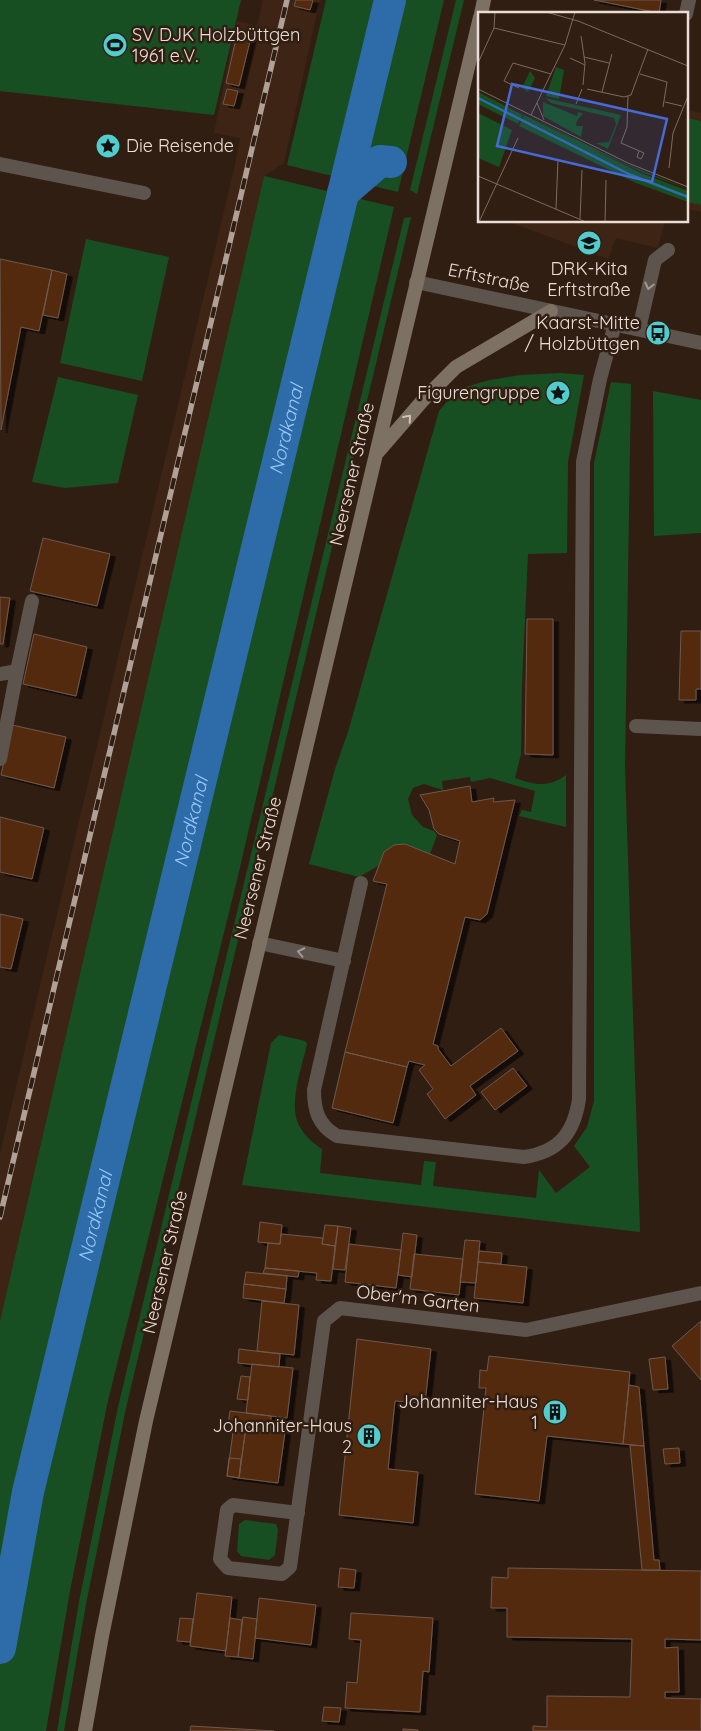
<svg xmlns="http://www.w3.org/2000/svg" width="701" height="1731" font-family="Quicksand,sans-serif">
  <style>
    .built { fill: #3d2414 }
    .green { fill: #184f22 }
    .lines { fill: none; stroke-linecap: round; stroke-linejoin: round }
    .canal { stroke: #2d6ba9; stroke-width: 32 }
    .building { fill: #522a0f; stroke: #6f594c; filter: url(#shadow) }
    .service { stroke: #5d554d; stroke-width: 14 }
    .minor { stroke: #5d554d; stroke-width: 14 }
    .secondary { stroke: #7d7164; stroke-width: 14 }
    .rail-casing { stroke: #b0a198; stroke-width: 5.5 }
    .rail { stroke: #311e13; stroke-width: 4; stroke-dasharray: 11; stroke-linecap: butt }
    .oneway { stroke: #a49991 }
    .oneway2 { stroke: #d0c2b9 }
    .labels { text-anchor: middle; stroke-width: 5; stroke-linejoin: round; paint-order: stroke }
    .poi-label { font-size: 18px; fill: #ebddd5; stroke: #311e13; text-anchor: end }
    .street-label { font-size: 18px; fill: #ebddd5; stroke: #311e13 }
    .water-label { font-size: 19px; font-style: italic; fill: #99c9fc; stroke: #311e13 }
    .inset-river { fill: none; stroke: #2d6ba9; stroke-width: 2.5 }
    .inset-road { fill: none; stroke: #7b6a61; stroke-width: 1 }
    .view { fill: #466bd7; fill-opacity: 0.15; stroke: #466bd7; stroke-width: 2.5 }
    .inset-edge { fill: none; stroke: #ebddd5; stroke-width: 2.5 }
  </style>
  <defs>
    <filter id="shadow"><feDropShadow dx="5.5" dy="3" stdDeviation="0" flood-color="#0009"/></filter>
  </defs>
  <rect width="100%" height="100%" fill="#311e13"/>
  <path class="built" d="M263 0H320L284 163 264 176 0 1321V1154L234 169 240 138 214 133 237 21 257 26Z
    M687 110 701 113V212L687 209Z
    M507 221H665L658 248 616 238 608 259Z"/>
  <path class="green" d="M0 0H241L214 115 0 91Z
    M326 0H444L398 192 287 165Z
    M456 0H464L417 194 410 190Z
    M687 118 701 121V205L687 202Z
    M264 176 394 207 237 880 107 1405 70 1591 46 1731H0V1321Z
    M411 217 126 1408 86 1604 64 1731H57L79 1602 118 1407 404 218Z
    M86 239 169 257 142 381 60 363Z
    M560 373 584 375 568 462 567 553 528 554 522 685 521 754 515 778C535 785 548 788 566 775V827L519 816 522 810 531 812 535 791 490 778 471 782 470 777 442 781 443 790 424 784 413 788 408 799 412 815 423 827 434 831 437 835 430 854 405 844 394 845 384 852 378 866 359 877 309 864 335 769 348 732 439 411 458 389 490 380 521 375Z
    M58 377 138 395 118 483 65 488 32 482Z
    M611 382 631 384 625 767 640 1232 242 1185 271 1043 279 1035 305 1041 307 1044C302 1067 287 1106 300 1127 305 1136 313 1143 322 1149L320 1173 421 1185 424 1161 436 1162 433 1186 536 1198 539 1170 556 1193 590 1167 574 1146 587 1127 594 1101V463Z
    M653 391 701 400V533L654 536Z
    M245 1520 276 1524 278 1530 275 1555 269 1560 241 1556 237 1551 239 1524Z"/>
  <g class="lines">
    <g class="canal">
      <path d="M343 193 380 161 391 162"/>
      <path id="s1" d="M0 1648 28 1492 390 0"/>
    </g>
  </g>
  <path class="building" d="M296 0H313L310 10 294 6Z
    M594 0H661L659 13Z
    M238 30 252 33 239 86 226 83Z
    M227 89 238 91 234 106 223 104Z
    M0 259 52 270 39 331 21 327 1 430Z
    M52 270 67 274 58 318 43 315Z
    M43 538 110 554 97 606 30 591Z
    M0 597 10 598 3 644H0Z
    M527 619H553V755L525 754Z
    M681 631H701V689H696V700H679Z
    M34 634 87 647 76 696 23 684Z
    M12 725 66 737 54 788 1 775Z
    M470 786 472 802 494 798 493 802 515 800 487 914 480 920 465 917 433 1044 438 1046V1049L451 1066 501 1028 518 1051 470 1086 476 1095 445 1119 427 1094 433 1089 419 1070 425 1065 409 1061 407 1067 345 1052 387 884 373 881 384 852 394 845 405 844 455 864 460 841 439 834 434 829 429 810 420 795Z
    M0 817 44 828 32 879 0 872Z
    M0 914 23 919 11 969 0 967Z
    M345 1052 407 1067 393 1123 332 1108Z
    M513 1068 527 1086 495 1110 481 1092Z
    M260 1222 282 1225 280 1244 258 1242Z
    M325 1225 338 1226 335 1246 322 1244Z
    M338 1226 351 1228 345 1270 333 1269Z
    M403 1233 417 1235 412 1277 398 1275Z
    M281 1234 323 1238 322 1244 335 1246 331 1281 316 1280 317 1273 265 1268 268 1243 280 1244Z
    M465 1240 480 1241 476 1283 460 1282Z
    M349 1244 401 1250 396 1288 345 1282Z
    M479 1251 502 1253 501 1264 478 1262Z
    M414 1254 463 1259 459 1295 410 1289Z
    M478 1262 527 1267 523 1303 474 1298Z
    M265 1268 299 1271 298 1277 263 1273Z
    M246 1272 287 1276 286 1289 244 1284Z
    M244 1284 286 1289 284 1303 243 1298Z
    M262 1301 299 1305 294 1355 257 1351Z
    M701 1321V1380L672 1346Z
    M357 1339 431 1349 425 1403 395 1401 388 1469 418 1472 413 1523 339 1515Z
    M239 1349 280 1354 279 1367 238 1363Z
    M489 1356 630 1372 623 1444 547 1436 539 1501 475 1494 486 1388H479L480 1370 487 1371Z
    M665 1357 668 1389 653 1390 649 1359Z
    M252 1364 293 1368 287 1418 246 1413Z
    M241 1376 250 1377 248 1400 237 1399Z
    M629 1385 639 1387 644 1446 623 1444Z
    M230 1411 271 1416 270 1430 228 1424Z
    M234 1425 246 1427 239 1478 227 1476Z
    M246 1427 285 1432 278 1483 239 1478Z
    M630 1445 644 1446 654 1560H659L660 1570H642Z
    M679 1448 680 1463 665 1464 663 1449Z
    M229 1458 241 1459 239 1478 227 1476Z
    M340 1568 356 1570 354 1588 338 1587Z
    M508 1568 701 1571V1640L665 1639V1648L678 1647 679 1692H665V1698L701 1699V1731H533V1726L547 1727V1696L630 1697 632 1639 507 1637V1608H491L492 1577 508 1578Z
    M197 1593 232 1597 226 1651 190 1646Z
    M259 1598 316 1605 311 1645 255 1638Z
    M351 1613 433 1618 429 1672 423 1671 420 1712 345 1708 347 1682 357 1683 361 1640 349 1639Z
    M243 1617 257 1619 253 1659 238 1657Z
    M180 1618 193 1619 190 1642 177 1641Z
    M230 1618 242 1620 238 1657 225 1656Z
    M324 1707 341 1708 339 1722 322 1721Z
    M191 1726 274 1731H190Z
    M403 1729 418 1730V1731H403Z"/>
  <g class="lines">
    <path class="service" d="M639 329 655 260 668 250
      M0 759 17 671 32 601
      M361 883 314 1090C314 1110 318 1125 337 1136L524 1157C559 1152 574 1133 579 1099L583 462 600 379 615 324
      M259 943 344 961"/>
    <path class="minor" d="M686 14 689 0
      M0 164 144 193
      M416 282 701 343
      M0 674 17 671
      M636 726 701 729
      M298 1513 233 1505 227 1510 220 1559 228 1568 282 1574 290 1567 324 1321 340 1308 526 1330 701 1293"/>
    <path class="secondary" d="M481 14 484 0
      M378 452 424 399 456 367 551 311
      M85 1731 102 1636 146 1421 480 17"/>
    <defs>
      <path id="rail" d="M0 1217 287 0"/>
    </defs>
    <use href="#rail" class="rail-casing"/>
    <use href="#rail" class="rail"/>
  </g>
  <defs><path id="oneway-chevron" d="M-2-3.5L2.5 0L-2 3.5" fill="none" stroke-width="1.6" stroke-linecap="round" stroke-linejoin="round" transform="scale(1.25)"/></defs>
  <g class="oneway">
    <use href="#oneway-chevron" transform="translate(649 286) rotate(103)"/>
    <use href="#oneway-chevron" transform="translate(301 952) rotate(-168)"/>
  </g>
  <use class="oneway2" href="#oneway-chevron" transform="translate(408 418) rotate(-49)"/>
  <defs>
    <symbol id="stadium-disc" viewBox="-11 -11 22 22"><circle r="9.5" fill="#52cdce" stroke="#311e13"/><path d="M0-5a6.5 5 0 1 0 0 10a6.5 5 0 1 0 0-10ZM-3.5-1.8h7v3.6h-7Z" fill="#111"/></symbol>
    <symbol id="sight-disc" viewBox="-11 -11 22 22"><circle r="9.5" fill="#52cdce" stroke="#311e13"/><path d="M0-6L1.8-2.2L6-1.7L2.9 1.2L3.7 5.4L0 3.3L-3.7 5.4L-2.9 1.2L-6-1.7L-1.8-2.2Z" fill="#111"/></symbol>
    <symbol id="school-disc" viewBox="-11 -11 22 22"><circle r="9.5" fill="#52cdce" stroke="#311e13"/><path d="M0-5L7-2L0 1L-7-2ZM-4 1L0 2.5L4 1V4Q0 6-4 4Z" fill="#111"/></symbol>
    <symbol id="bus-disc" viewBox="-11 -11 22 22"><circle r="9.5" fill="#52cdce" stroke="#311e13"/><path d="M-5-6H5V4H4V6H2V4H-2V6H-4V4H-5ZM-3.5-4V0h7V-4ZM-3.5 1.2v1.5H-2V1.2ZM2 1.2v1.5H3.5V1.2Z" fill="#111"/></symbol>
    <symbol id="building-disc" viewBox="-11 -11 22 22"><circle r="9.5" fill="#52cdce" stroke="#311e13"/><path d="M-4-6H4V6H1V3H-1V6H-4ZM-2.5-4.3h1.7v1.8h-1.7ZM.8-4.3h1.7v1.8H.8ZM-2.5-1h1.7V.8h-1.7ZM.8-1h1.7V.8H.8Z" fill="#111"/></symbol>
  </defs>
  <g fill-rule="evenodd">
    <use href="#stadium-disc" x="101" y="31" width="28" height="28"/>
    <use href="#sight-disc" x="94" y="132" width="28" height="28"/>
    <use href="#school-disc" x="575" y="229" width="28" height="28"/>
    <use href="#bus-disc" x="644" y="319" width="28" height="28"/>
    <use href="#sight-disc" x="544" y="379" width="28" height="28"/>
    <use href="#building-disc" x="541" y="1398" width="28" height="28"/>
    <use href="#building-disc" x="355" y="1422" width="28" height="28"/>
  </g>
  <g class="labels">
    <g class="poi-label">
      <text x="132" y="41" text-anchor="start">SV DJK Holzbüttgen<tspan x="132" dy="21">1961 e.V.</tspan></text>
      <text x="126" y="152" text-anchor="start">Die Reisende</text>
      <text x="589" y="275" text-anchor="middle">DRK-Kita<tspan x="589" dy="21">Erftstraße</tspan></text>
      <text x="640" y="329">Kaarst-Mitte<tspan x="640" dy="21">/ Holzbüttgen</tspan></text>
      <text x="540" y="399">Figurengruppe</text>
      <text x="538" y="1408">Johanniter-Haus<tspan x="538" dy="21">1</tspan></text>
      <text x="352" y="1432">Johanniter-Haus<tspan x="352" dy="21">2</tspan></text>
    </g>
    <g class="street-label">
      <text transform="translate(489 278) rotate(12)" y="6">Erftstraße</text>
      <text transform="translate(352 474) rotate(-77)" y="6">Neersener Straße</text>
      <text transform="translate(258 868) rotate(-76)" y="6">Neersener Straße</text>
      <text transform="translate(165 1262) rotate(-77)" y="6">Neersener Straße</text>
      <text transform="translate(418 1299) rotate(7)" y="6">Ober'm Garten</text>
    </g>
    <g class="water-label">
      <text dy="7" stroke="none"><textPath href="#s1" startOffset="1252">Nordkanal</textPath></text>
      <text dy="7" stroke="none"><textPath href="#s1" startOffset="848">Nordkanal</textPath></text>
      <text dy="7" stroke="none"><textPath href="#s1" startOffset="442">Nordkanal</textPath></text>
    </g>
  </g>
  <g transform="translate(478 12)">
    <rect width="210" height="210" fill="#311e13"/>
    <path d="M78 55 86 58 81 87 68 84ZM52 59 57 66 50 80 44 76ZM0 80 45 103 40 112 0 92ZM67 86 143 103 130 137 118 131 131 130 138 112 136 106 73 91ZM65 90 99 104 100 100 105 101 99 109 98 114H105L103 125 65 104ZM0 101 34 118 21 155 0 146ZM47 102 148 152 210 177 164 160 110 135 163 161 210 179V190L158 171 41 114 46 103 99 129Z" fill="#184f22"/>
    <path class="inset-river" d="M0 86 153 163 210 185"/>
    <path class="inset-road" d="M68 0 100 9 210 54M16 16 87 33M103 24 107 51 105 73M106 45 131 51M92 46 107 53M0 51 16 16 17 0M162 62 189 70 185 95M41 76 26 69 35 51 73 62M0 77 150 151 210 175M109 77 146 85 153 83 170 37M124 80 134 42M150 84 149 115 143 131 166 141 163 147 159 145 161 139M187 90 204 94M59 91 66 108M98 92 104 77M53 103 87 33 97 0M191 156 195 121 210 84M0 164 108 210M78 197 80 147M102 207 104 158M1 210 40 126M127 210 128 168"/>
    <path class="view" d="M34 72 189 107 174 170 19 134Z"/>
    <rect width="210" height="210" class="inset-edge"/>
  </g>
</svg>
